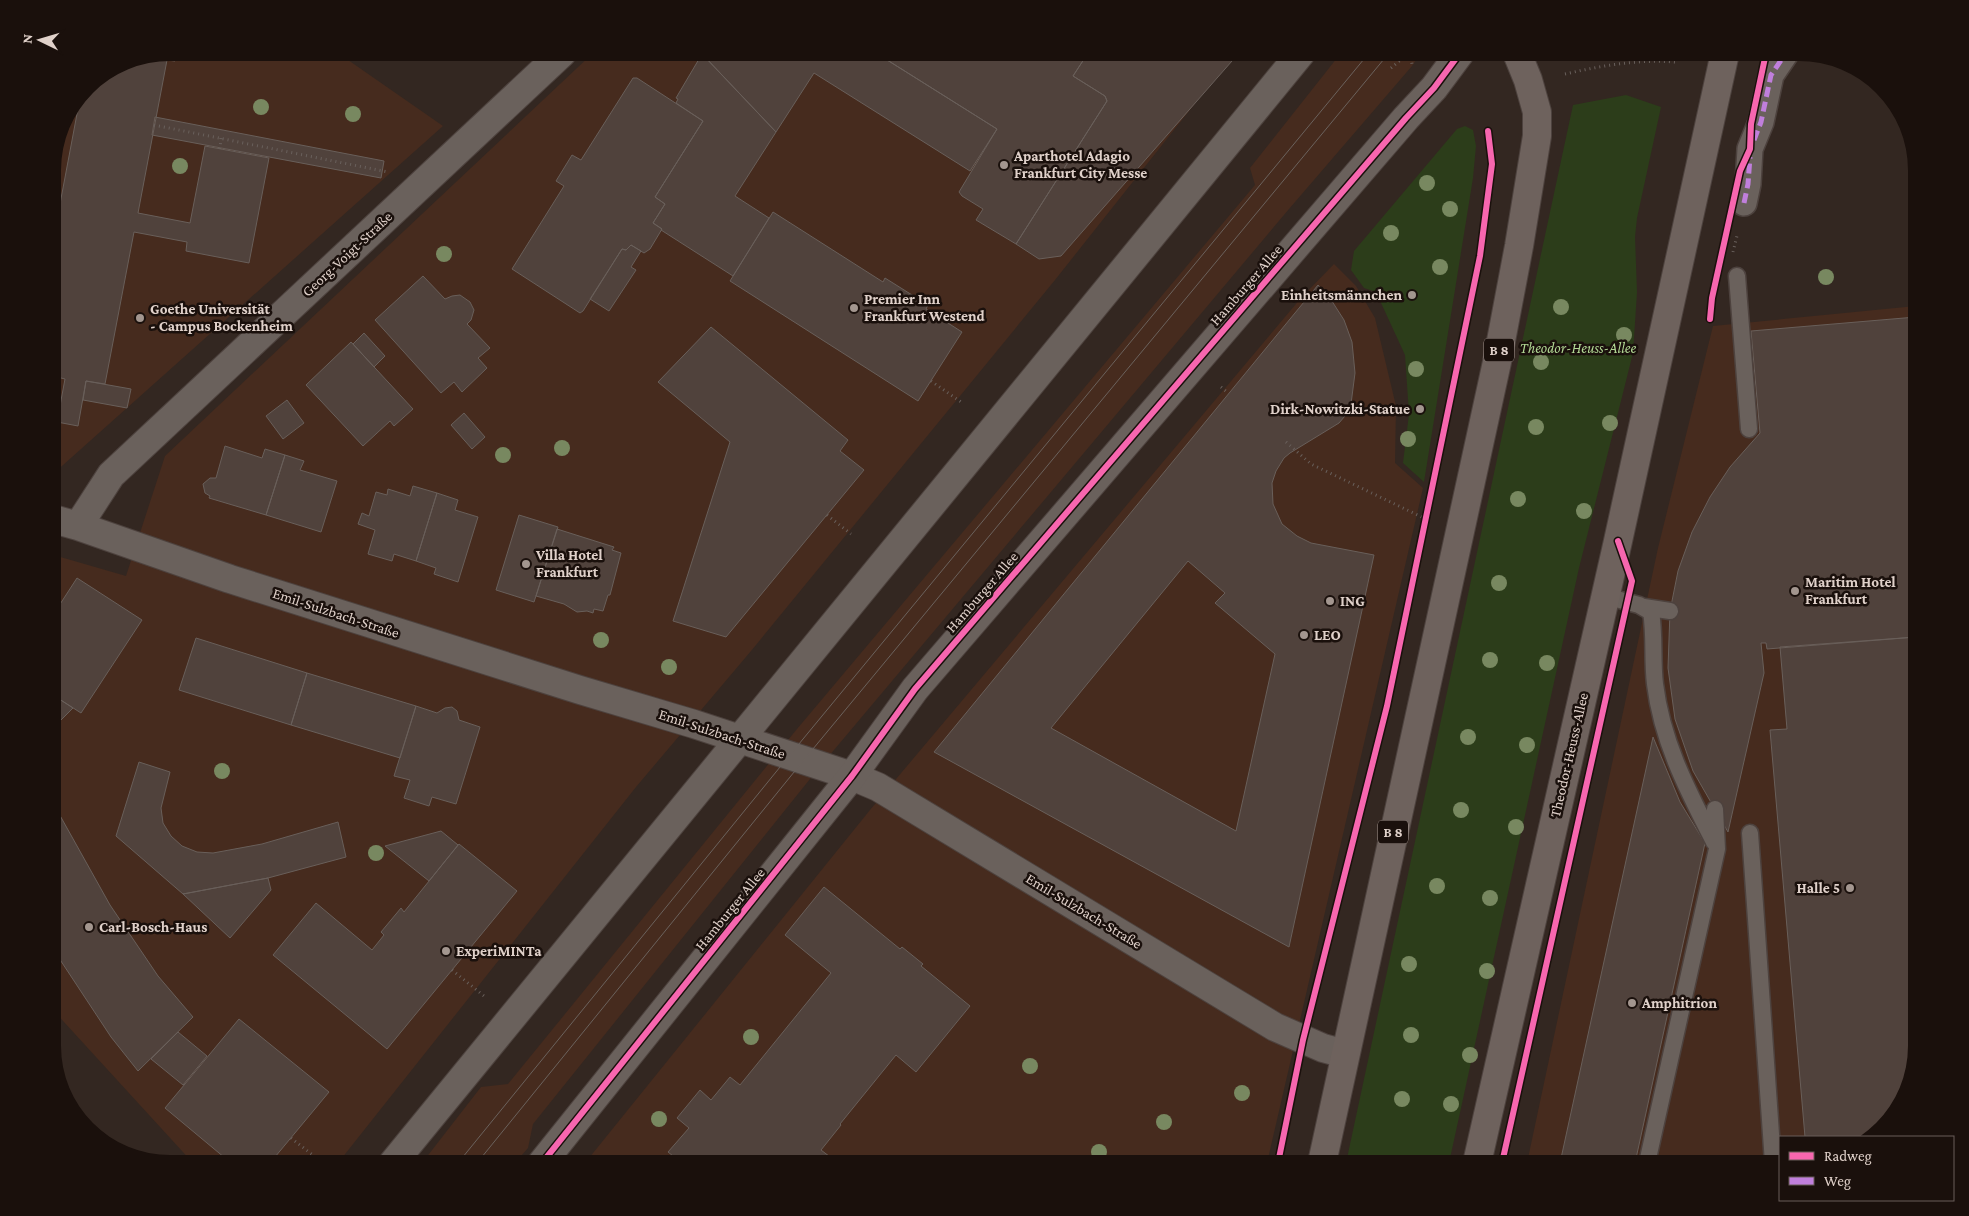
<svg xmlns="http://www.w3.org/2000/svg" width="1969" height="1216" font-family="'Crimson Pro',serif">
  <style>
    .built { fill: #462b1e }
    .green { fill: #2c3d1a }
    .building { fill: #50423c; stroke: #695f5a; fill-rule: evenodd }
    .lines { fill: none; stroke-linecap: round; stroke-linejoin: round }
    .service-casing { stroke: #4d423e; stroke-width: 19 }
    .pedestrian-casing { stroke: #4d423e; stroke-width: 28 }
    .minor-casing { stroke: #4d423e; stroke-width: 30 }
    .tertiary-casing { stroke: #4d423e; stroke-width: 30 }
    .primary-casing { stroke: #4d423e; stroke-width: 30 }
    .path { stroke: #69605c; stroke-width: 3; stroke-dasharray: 1 4; stroke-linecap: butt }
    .service { stroke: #6a615c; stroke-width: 16 }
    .pedestrian { stroke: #6a615c; stroke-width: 25 }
    .minor { stroke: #6a615c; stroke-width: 28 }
    .tertiary { stroke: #6a615c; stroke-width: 28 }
    .primary { stroke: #6e625d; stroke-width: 28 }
    .tram { stroke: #6b625d; stroke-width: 1 }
    .quiet { stroke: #c07fdc; stroke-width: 5; stroke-dasharray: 10 5; stroke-linecap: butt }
    .cycleway-casing { stroke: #1a100c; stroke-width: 9 }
    .cycleway { stroke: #f766af; stroke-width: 6 }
    .tree { fill: #788860 }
    .poi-dot { fill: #a3968f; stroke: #1a100c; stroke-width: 2 }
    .labels { text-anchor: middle; stroke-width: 5; stroke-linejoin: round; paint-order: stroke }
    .shield { fill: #1a100c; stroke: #a59791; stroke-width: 1 }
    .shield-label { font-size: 14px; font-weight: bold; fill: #e0d1ca }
    .poi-label { font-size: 15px; font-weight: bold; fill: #e0d1ca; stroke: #1a100c; text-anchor: start }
    .street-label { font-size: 15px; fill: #e0d1ca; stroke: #1a100c }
    .park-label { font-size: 15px; font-style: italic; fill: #b1d794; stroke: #1a100c }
  </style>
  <rect width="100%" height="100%" fill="#332721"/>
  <path class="built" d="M171 53H338L443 126 53 474V163L62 125 87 87 126 61Z
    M593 53H1235L1055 280 751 651 636 787 338 1163H193L53 1010V560L57 556 126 576 165 456Z
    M1341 53H1421L1412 66 1289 209 818 769 533 1124 528 1148 515 1163H422L481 1087 508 1084 797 729 1255 185 1250 168Z
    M1334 264 1356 286 1375 318 1396 406 1395 463 1423 488 1267 1163H585L870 810 1301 298Z
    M1916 306V1046L1901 1105 1868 1137H1780V1163H1527L1658 548 1713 326Z"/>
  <path class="green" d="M1626 95 1661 107 1637 218 1635 237 1637 292 1633 353 1579 568 1449 1163H1346L1573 105Z
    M1465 126 1473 130 1476 146 1473 178 1424 482 1403 463 1409 414 1405 355 1376 292 1364 288 1351 270 1354 251 1457 129Z"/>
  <path class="building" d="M171 53H177L175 61 167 60 138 213 190 223 205 146 269 158 249 263 186 251 187 242 134 232 105 384 86 381 78 426 57 422 65 379 53 376V241L80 98 87 87 126 61Z
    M708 53H876L997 129 970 171 814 73 776 132 705 57Z
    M876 53H1088L1073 76 1105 96 1107 101 1016 244 976 220 983 209 962 196 959 192 997 129Z
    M1088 53H1239L1061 256 1039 259 1016 244 1107 101 1105 96 1073 76Z
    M702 54 776 132 735 196 769 218 733 276 661 230 662 229 653 223 665 204 655 197 703 121 676 103 678 99 676 98Z
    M633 78H637L703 121 655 197 665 204 653 223 662 229 650 249 644 253 631 245 626 250 622 249 583 311 580 313 512 269 564 186 556 181 572 155 581 160Z
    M155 117 384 161 381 178 152 135Z
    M773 212 883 282 885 278 928 305 926 309 962 332 918 401 730 281Z
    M631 245 641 251 631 267 636 270 609 311 590 299 622 249 626 250Z
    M423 276 445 299 452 296 460 295 470 302 474 310 471 320 467 324 490 348 478 358 487 368 462 392 454 382 441 393 375 320Z
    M1318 285 1328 295 1344 320 1352 342 1355 373 1351 404 1345 416 1339 423 1290 453 1284 458 1276 471 1272 483 1273 504 1282 524 1297 536 1311 543 1374 555 1289 947 934 752ZM1188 561 1225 593 1215 603 1275 654 1236 831 1051 728Z
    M1916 317V637L1767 649 1766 643H1761L1764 673 1728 832 1693 771 1675 719 1668 668 1670 611 1678 571 1692 532 1710 497 1730 467 1760 433 1751 331Z
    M711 327 848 440 840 451 864 470 726 637 673 621 730 442 658 382Z
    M364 333 385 356 374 367 353 344Z
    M351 342 413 409 394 426 390 421 363 446 306 385Z
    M86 381 131 389 127 408 83 400Z
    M287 400 304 423 283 439 266 416Z
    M464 413 485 437 472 449 451 425Z
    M225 446 262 458 265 449 285 455 266 515 209 498 210 496 205 493 203 484 210 478H216Z
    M285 455 304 461 300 470 337 481 321 532 266 515Z
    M413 486 437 493 416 561 394 554 392 561 368 554 375 530 358 524 362 513 369 516 376 492 387 495 388 489 410 496Z
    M437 493 458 500 455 510 478 517 458 582 434 574 436 568 416 561Z
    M519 515 558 527 534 602 496 590Z
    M557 529 614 547 612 550 621 553 610 595H608L603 611 594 609 593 613 587 611 577 612 564 604 536 596Z
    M77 578 142 620 81 713 53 695V615Z
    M1916 637V1046L1901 1105 1868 1137H1805L1770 730 1787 729 1780 647Z
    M196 638 307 673 291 725 179 690Z
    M307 673 416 706 400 758 291 725Z
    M53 695 73 708 53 728Z
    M416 706 437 713 445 708 452 707 457 711 459 720 480 727 456 804 432 797 429 806 404 798 410 780 394 776Z
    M1653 737 1680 802 1705 843 1635 1163H1560Z
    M139 762 170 772 161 808 163 823 171 836 182 846 197 852 213 853 262 844 338 822 346 857 268 878 183 894 116 836Z
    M53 803 110 905 158 976 193 1017 138 1071 111 1037 53 949Z
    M441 831 458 845 429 881 385 846Z
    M459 844 517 891 387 1049 273 955 316 903 372 950 384 935 381 932 401 908 404 912Z
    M268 878 271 890 230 938 183 894Z
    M824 887 900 949 902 947 923 964 921 966 970 1006 916 1072 896 1055 840 1124 841 1125 821 1150 838 1163H675L678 1160 668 1152 689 1128 677 1118 700 1090 711 1100 730 1077 740 1085 831 973 785 935Z
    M239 1019 329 1092 270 1163H231L165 1108Z
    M178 1032 207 1056 183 1085 151 1059Z
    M1037 1159 1058 1163H1036Z"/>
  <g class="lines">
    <defs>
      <path id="service" d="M1737 276 1749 429
        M1605 596 1639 605 1651 612C1655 635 1652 660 1655 684 1662 742 1688 791 1714 842
        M1644 607 1670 611
        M1750 833 1773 1163
        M1647 1163 1717 849 1715 809"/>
      <path id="pedestrian" d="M1744 203 1748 184 1750 149 1761 122 1771 75 1786 53"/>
      <path id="minor" d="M53 519 78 526 230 579 580 690 694 724 852 776 878 787 1275 1027 1323 1048 1345 1054
        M78 526 111 475 562 53"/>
      <path id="tertiary" d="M393 1163 1301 53
        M542 1163 852 776 915 689 1406 118 1434 88 1460 53"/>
      <path id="primary" d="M1322 1163 1497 362 1519 246 1537 136V112L1528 80 1517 53
        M1477 1163 1618 541 1725 53"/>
    </defs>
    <use href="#service" class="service-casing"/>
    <use href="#pedestrian" class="pedestrian-casing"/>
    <use href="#minor" class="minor-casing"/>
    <use href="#tertiary" class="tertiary-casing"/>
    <use href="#primary" class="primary-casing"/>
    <path class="path" d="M1410 53 1412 64
      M1655 53 1656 61
      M1391 68 1409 53
      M1565 74C1601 66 1637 59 1675 62
      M154 125 388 172
      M220 149 221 138
      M1733 252 1737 236
      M931 381 961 402
      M1221 387 1228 393
      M1286 442 1311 464 1426 519
      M827 515 851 534
      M452 970 484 996
      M291 1138 323 1163"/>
    <use href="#service" class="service"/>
    <use href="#pedestrian" class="pedestrian"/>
    <use href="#minor" class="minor"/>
    <use href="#tertiary" class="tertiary"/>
    <use href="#primary" class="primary"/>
    <path class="tram" d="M458 1163 789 756 1369 53
      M477 1163 803 761 1389 53"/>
    <path class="quiet" d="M1754 140 1761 122 1771 75 1786 53
      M1744 203 1748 184 1750 157"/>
    <defs>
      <path id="cycleway" d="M1710 319 1712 298 1740 171 1750 149 1751 124 1766 53
        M542 1163 852 776 915 689 1406 118 1434 88 1460 53
        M1278 1163 1303 1040 1387 706 1480 256 1492 164 1488 131
        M1502 1163 1632 581 1618 541"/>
    </defs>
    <use href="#cycleway" class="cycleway-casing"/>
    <use href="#cycleway" class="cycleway"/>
  </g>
  <g class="tree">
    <circle cx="261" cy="107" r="8"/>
    <circle cx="353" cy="114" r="8"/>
    <circle cx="180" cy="166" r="8"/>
    <circle cx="1427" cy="183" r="8"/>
    <circle cx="1450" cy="209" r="8"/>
    <circle cx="1391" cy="233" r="8"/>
    <circle cx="444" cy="254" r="8"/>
    <circle cx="1440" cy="267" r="8"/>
    <circle cx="1826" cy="277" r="8"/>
    <circle cx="1561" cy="307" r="8"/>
    <circle cx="1624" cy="335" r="8"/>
    <circle cx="1541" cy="362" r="8"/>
    <circle cx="1416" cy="369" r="8"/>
    <circle cx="1610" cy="423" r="8"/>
    <circle cx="1536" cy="427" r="8"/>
    <circle cx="1408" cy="439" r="8"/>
    <circle cx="562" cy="448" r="8"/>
    <circle cx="503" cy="455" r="8"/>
    <circle cx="1518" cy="499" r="8"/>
    <circle cx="1584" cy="511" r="8"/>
    <circle cx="1499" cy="583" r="8"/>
    <circle cx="601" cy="640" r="8"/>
    <circle cx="1490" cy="660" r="8"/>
    <circle cx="1547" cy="663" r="8"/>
    <circle cx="669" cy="667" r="8"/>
    <circle cx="1468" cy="737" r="8"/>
    <circle cx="1527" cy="745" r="8"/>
    <circle cx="222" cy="771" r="8"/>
    <circle cx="1461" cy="810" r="8"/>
    <circle cx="1516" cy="827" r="8"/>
    <circle cx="376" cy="853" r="8"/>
    <circle cx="1437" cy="886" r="8"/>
    <circle cx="1490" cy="898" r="8"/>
    <circle cx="1409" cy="964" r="8"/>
    <circle cx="1487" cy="971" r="8"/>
    <circle cx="1411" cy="1035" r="8"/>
    <circle cx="751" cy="1037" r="8"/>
    <circle cx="1470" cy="1055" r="8"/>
    <circle cx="1030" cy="1066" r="8"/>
    <circle cx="1242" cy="1093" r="8"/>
    <circle cx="1402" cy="1099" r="8"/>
    <circle cx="1451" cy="1104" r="8"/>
    <circle cx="659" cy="1119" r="8"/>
    <circle cx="1164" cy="1122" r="8"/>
    <circle cx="1099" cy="1152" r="8"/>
  </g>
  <g class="poi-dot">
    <circle cx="1004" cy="165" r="5"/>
    <circle cx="1412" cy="295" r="5"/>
    <circle cx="854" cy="308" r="5"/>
    <circle cx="140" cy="318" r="5"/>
    <circle cx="1420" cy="409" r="5"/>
    <circle cx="526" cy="564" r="5"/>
    <circle cx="1795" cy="591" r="5"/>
    <circle cx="1330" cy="601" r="5"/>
    <circle cx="1304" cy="635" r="5"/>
    <circle cx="1850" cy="888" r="5"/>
    <circle cx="89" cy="927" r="5"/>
    <circle cx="446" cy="951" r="5"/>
    <circle cx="1632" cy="1003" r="5"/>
  </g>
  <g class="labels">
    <g class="shield">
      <rect x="1484" y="338.5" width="30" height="23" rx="4"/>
      <rect x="1378" y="820.5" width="30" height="23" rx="4"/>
    </g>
    <g class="shield-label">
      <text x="1499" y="355">B 8</text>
      <text x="1393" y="837">B 8</text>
    </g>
    <g class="poi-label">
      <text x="1014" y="161">Aparthotel Adagio<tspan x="1014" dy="17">Frankfurt City Messe</tspan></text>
      <text x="1402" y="300" text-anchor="end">Einheitsmännchen</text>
      <text x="864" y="304">Premier Inn<tspan x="864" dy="17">Frankfurt Westend</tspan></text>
      <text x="150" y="314">Goethe Universität<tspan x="150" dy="17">- Campus Bockenheim</tspan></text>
      <text x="1410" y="414" text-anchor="end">Dirk-Nowitzki-Statue</text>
      <text x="536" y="560">Villa Hotel<tspan x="536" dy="17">Frankfurt</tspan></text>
      <text x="1805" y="587">Maritim Hotel<tspan x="1805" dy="17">Frankfurt</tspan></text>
      <text x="1340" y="606">ING</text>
      <text x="1314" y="640">LEO</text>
      <text x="1840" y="893" text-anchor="end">Halle 5</text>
      <text x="99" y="932">Carl-Bosch-Haus</text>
      <text x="456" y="956">ExperiMINTa</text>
      <text x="1642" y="1008">Amphitrion</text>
    </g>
    <g class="street-label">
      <text transform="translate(347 254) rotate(-43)" y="5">Georg-Voigt-Straße</text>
      <text transform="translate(1246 285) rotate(-49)" y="5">Hamburger Allee</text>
      <text transform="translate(982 592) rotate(-49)" y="5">Hamburger Allee</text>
      <text transform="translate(336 613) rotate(18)" y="5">Emil-Sulzbach-Straße</text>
      <text transform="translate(722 734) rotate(18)" y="5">Emil-Sulzbach-Straße</text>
      <text transform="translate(1569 755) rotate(-77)" y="5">Theodor-Heuss-Allee</text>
      <text transform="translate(730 909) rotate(-51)" y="5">Hamburger Allee</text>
      <text transform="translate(1084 911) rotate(31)" y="5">Emil-Sulzbach-Straße</text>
    </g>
    <g class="park-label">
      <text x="1578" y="353">Theodor-Heuss-Allee</text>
    </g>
  </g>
  <path d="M0 0H1969V1216H0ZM170 61H1799A109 109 0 0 1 1908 170V1046A109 109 0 0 1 1799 1155H170A109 109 0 0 1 61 1046V170A109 109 0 0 1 170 61Z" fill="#1a100c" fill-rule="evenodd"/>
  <rect x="1779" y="1136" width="175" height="65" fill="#1a100c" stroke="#695d58"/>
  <rect x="1789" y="1152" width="25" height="8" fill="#f766af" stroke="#695d58"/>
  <text x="1824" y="1161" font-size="15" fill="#e0d1ca">Radweg</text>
  <rect x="1789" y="1177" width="25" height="8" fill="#c07fdc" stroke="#695d58"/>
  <text x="1824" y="1186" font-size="15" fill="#e0d1ca">Weg</text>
  <g transform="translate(40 40) rotate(275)" stroke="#1a100c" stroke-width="4" paint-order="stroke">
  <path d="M0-4L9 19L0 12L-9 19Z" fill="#e0d1ca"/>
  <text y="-8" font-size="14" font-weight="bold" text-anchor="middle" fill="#e0d1ca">N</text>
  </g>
</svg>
